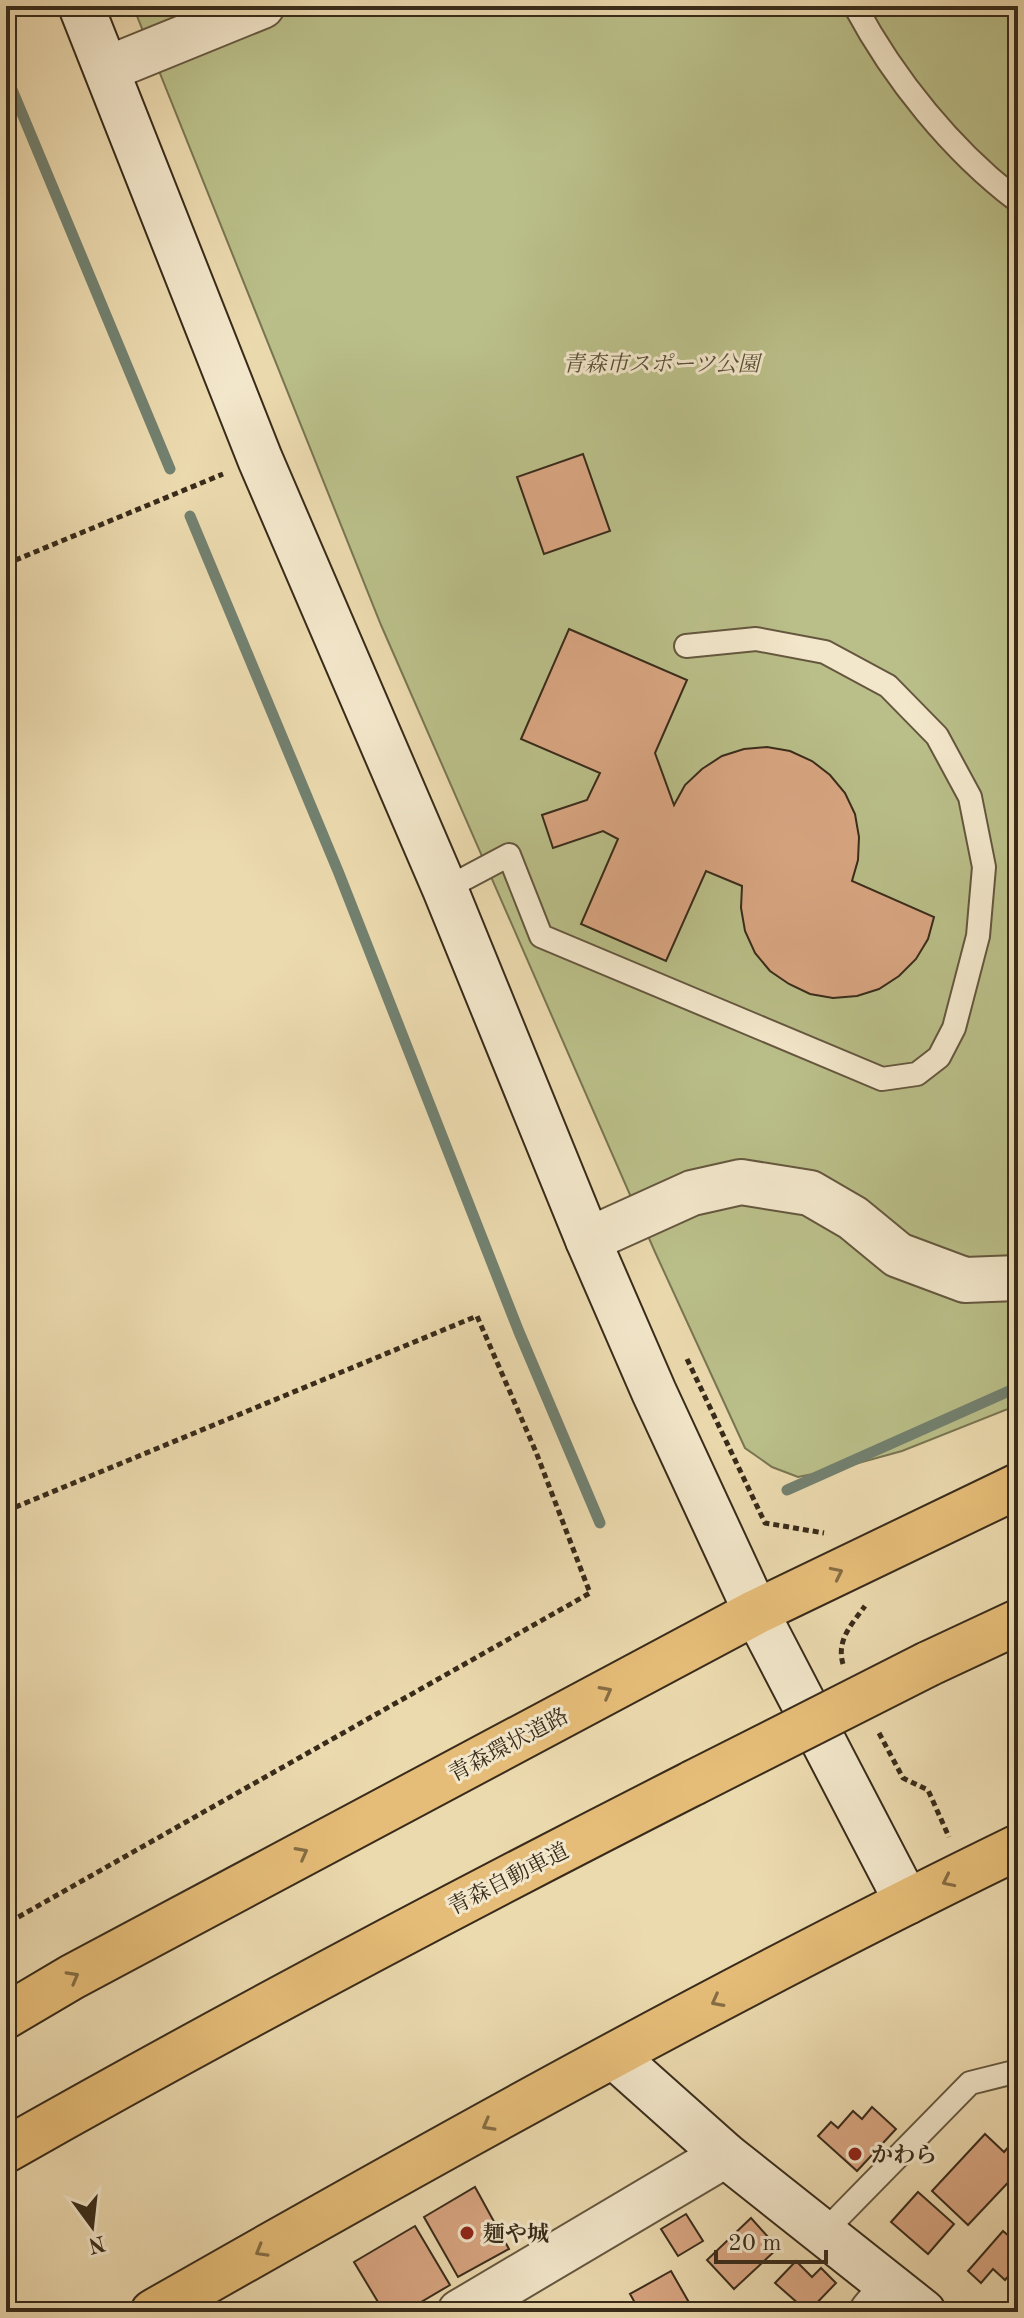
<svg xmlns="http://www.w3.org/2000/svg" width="1024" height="2318" font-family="'Old Standard TT','Noto Serif JP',serif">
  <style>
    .green { fill: #babf89; stroke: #797552; stroke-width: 2 }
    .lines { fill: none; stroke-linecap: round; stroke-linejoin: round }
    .stream { stroke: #728170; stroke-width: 11 }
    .building { fill: #d9a682; stroke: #382b1a; stroke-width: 2 }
    .lane-casing { stroke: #65573f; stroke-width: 26 }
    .street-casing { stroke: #65573f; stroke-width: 48 }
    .secondary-casing { stroke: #382b1a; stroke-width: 48 }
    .highway-casing { stroke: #382b1a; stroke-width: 48 }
    .path { stroke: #382b1a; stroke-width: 5; stroke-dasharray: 6 4; stroke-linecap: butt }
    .lane { stroke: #f3e7cb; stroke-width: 22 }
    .street { stroke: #f3e7cb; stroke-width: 44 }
    .secondary { stroke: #f3e7cb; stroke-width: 44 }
    .highway { stroke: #e6bd78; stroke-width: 44 }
    .highway-bridge-casing { stroke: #382b1a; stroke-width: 48; stroke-linecap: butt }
    .highway-bridge { stroke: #e6bd78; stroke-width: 44 }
    .oneway { stroke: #866d44 }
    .poi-dot { fill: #8f2418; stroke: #f3e7cb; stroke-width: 3 }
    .labels { text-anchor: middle; stroke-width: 6; stroke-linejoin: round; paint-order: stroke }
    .park-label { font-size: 22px; font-style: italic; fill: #585036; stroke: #f3e7cb }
    .street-label { font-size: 22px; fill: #382b1a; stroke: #f3e7cb }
    .poi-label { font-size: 22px; font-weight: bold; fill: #382b1a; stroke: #f3e7cb; text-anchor: start }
  </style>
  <rect width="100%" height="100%" fill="#ecdaaf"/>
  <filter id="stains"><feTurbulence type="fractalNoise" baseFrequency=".0025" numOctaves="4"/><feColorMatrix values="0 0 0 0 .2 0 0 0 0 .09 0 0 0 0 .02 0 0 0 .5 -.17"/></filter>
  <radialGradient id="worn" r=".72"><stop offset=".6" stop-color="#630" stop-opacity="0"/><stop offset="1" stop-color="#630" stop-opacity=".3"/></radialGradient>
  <path class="green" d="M133 6H1018V1405L902 1451 833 1470 798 1477 772 1467 745 1448 655 1252 381 625Z"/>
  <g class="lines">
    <path class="stream" d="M6 75 170 469
      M190 516 338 871 519 1332 600 1523
      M787 1490 1018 1387"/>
  </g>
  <path class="building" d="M583 454 610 531 544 554 517 477Z
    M569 629 687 680 655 753 674 805 685 785 702 769 722 756 744 749 767 747 790 751 812 761 830 775 845 793 855 814 859 837 858 860 852 881 934 917 928 939 916 959 899 976 879 989 857 996 833 998 810 994 789 984 770 971 755 953 745 931 741 908 742 886 706 871 666 961 581 924 618 839 603 831 553 848 542 815 587 800 600 773 521 739Z
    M872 2107 896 2129 857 2171 818 2136 831 2122 838 2128 853 2111 862 2119Z
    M985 2134 1004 2152 1012 2143 1018 2148V2172L968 2225 932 2191Z
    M475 2187 509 2249 458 2277 424 2217Z
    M918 2192 954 2224 928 2254 891 2222Z
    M686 2214 703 2241 678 2256 661 2229Z
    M751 2218 778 2248 734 2289 707 2260Z
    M415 2226 450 2285 404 2312H384L354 2262Z
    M1003 2231 1018 2244V2265L1005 2280 993 2269 981 2283 968 2271Z
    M796 2261 812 2277 821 2268 836 2283 808 2312 775 2283Z
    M671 2271 691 2306 681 2312H640L630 2294Z
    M622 2302 628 2312H603Z"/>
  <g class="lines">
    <defs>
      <path id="lane" d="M855 6C894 79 952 151 1018 201
        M445 889 509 855 541 936 882 1079 917 1074 939 1057 954 1028 978 936 984 867 970 797 937 736 888 686 825 652 756 639 686 646
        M823 2233 970 2083 1018 2071"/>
      <path id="street" d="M107 69 262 6
        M588 1240 692 1193 741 1182 810 1193 853 1218 898 1255 965 1280 1018 1278
        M460 2312 725 2155
        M872 2312 892 2288"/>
      <path id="secondary" d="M81 6 260 459 445 889 588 1240 654 1392 756 1612 907 1902
        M614 2056 725 2155 923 2312"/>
      <path id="highway" d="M928 1664 1018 1622
        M6 2016 72 1977 756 1612 1018 1486
        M6 2150C232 2022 461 1901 693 1783
        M153 2312C437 2150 724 1990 1018 1847"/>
    </defs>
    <use href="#lane" class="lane-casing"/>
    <use href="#street" class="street-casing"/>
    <use href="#secondary" class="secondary-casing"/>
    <use href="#highway" class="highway-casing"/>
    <path class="path" d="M6 564 223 474
      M687 1359 765 1523 824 1533
      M6 1511 477 1316 536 1452 590 1593 6 1924
      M843 1664C836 1640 852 1624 865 1606
      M879 1733 903 1778 928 1790 949 1837"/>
    <use href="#lane" class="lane"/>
    <use href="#street" class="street"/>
    <use href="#secondary" class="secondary"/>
    <use href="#highway" class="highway"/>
    <defs>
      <path id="highway-bridge" d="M693 1783 928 1664"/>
    </defs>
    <use href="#highway-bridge" class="highway-bridge-casing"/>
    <use href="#highway-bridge" class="highway-bridge"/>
  </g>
  <defs><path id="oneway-chevron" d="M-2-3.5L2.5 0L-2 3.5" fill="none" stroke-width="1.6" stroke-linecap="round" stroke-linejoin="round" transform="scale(2)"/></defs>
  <g class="oneway">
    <use href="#oneway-chevron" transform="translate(837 1573) rotate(-26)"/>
    <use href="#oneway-chevron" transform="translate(606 1692) rotate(-28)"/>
    <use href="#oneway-chevron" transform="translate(302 1853) rotate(-28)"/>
    <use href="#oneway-chevron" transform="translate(948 1881) rotate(154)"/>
    <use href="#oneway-chevron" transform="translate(73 1977) rotate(-29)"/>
    <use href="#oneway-chevron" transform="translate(717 2001) rotate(152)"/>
    <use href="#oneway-chevron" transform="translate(488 2125) rotate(151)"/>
    <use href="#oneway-chevron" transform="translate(261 2251) rotate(150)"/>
  </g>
  <g class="poi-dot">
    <circle cx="855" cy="2154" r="8"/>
    <circle cx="467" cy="2233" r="8"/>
  </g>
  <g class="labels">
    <g class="park-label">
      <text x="661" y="371">青森市スポーツ公園</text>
    </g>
    <g class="street-label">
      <text transform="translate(508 1744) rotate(-28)" y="8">青森環状道路</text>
      <text transform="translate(508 1878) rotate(-27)" y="8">青森自動車道</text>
    </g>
    <g class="poi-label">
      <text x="871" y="2162">かわら</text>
      <text x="483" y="2241">麺や城</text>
    </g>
  </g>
  <rect width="1024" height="2318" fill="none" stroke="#ecdaaf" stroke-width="32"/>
  <rect x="8" y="8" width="1008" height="2302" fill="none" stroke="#382b1a" stroke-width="4"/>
  <rect x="16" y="16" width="992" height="2286" fill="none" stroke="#382b1a" stroke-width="2"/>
  <g transform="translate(92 2226) rotate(165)" stroke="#f3e7cb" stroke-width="6" paint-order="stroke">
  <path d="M0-6L14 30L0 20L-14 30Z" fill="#382b1a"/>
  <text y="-12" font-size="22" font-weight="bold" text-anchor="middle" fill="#382b1a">N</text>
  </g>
  <path d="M716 2250v12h110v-12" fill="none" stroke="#382b1a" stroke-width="4"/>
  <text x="728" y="2250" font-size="24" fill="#382b1a" stroke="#f3e7cb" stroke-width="6" paint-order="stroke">20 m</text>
  <rect width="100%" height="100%" filter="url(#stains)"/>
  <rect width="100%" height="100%" fill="url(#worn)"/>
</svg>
